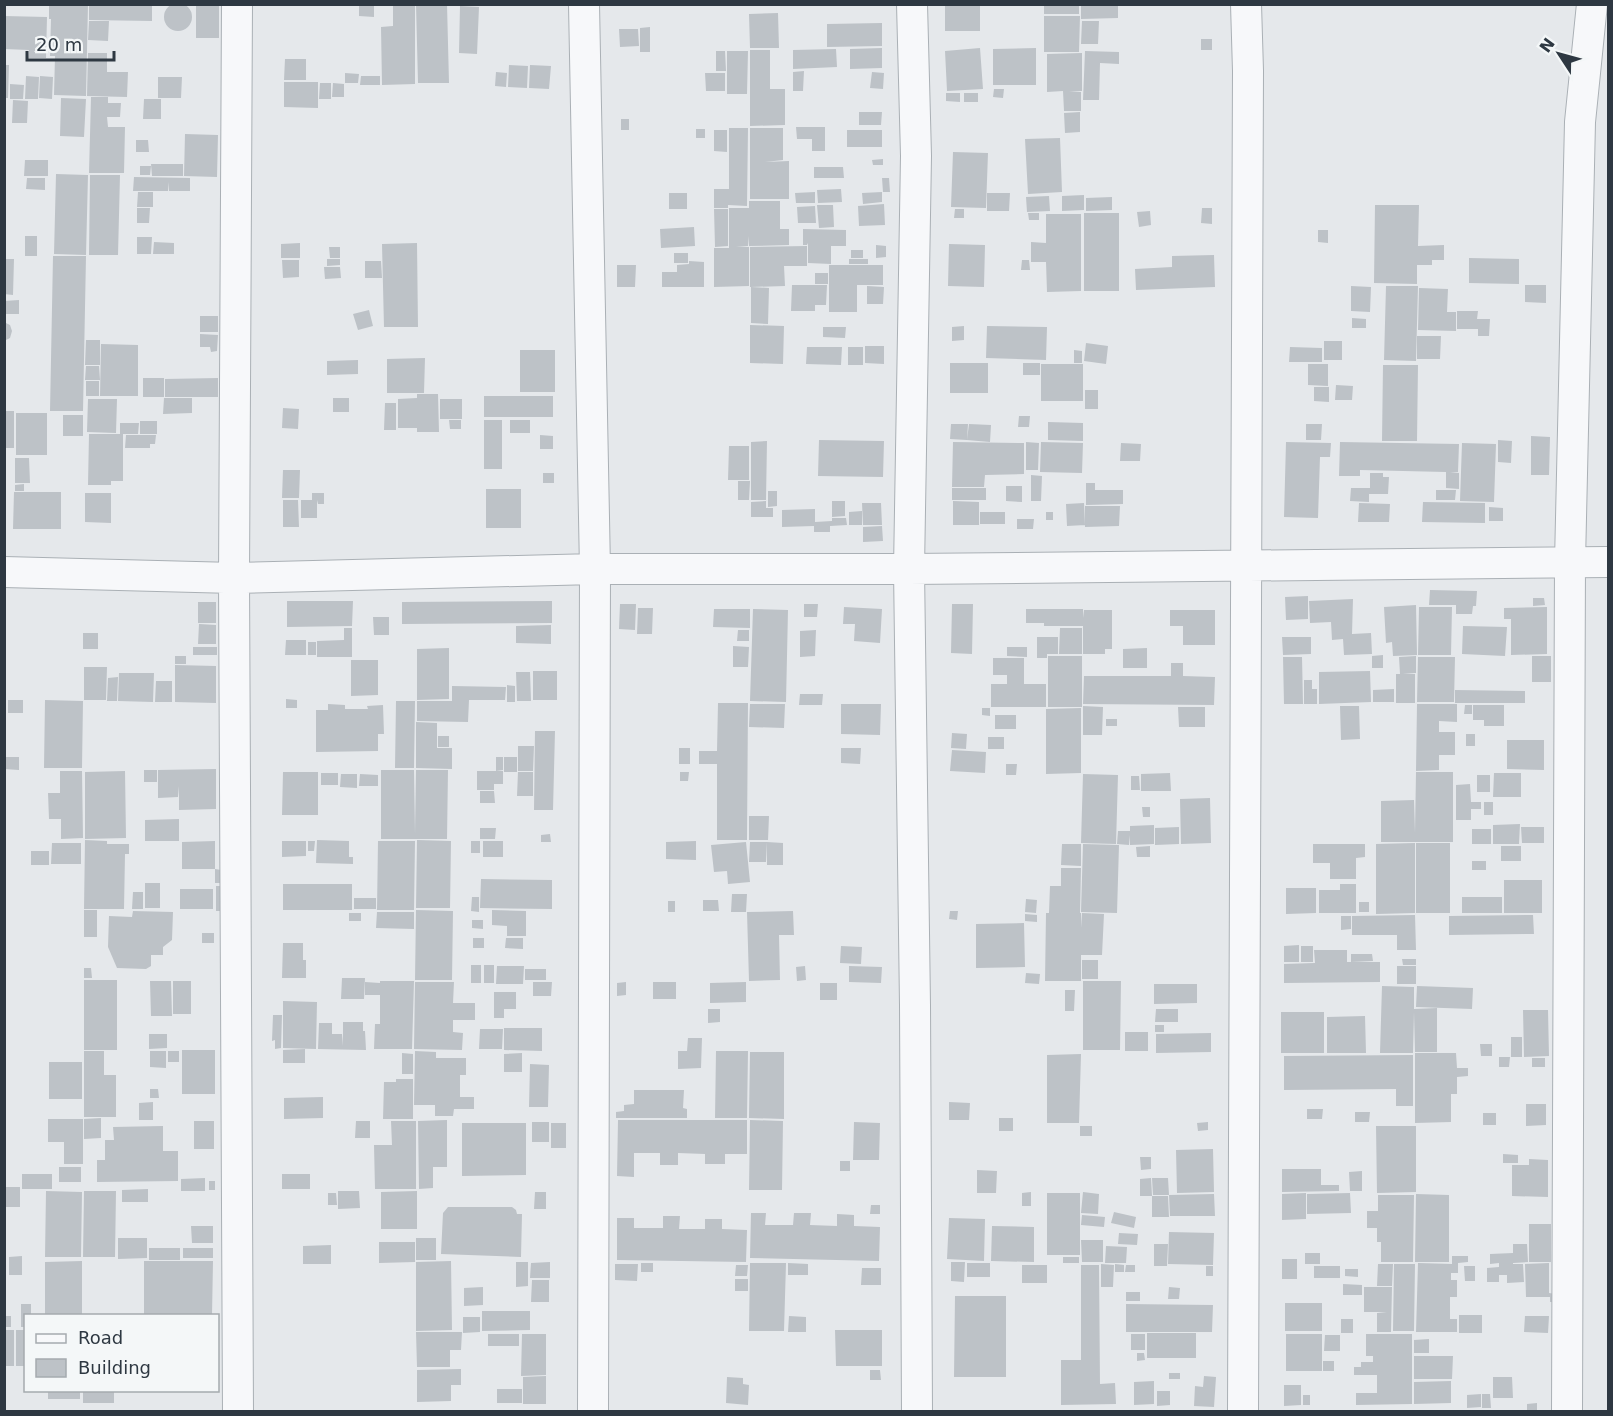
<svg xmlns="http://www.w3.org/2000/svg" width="1613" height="1416" font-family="'DejaVu Sans',sans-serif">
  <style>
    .building { fill: #bdc2c7 }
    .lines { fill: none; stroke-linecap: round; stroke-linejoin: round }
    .minor-casing { stroke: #aab0b5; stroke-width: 32 }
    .minor { stroke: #f7f8fa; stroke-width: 30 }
  </style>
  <rect width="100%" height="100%" fill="#e5e8eb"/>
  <path class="building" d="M164 17a14 14 0 1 1 28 0a14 14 0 1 1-28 0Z
    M49 4H88L86 96 54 95 55 56H50L51 19H49Z
    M89 4H152V21L89 20Z
    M196 4H219V38H196Z
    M359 4H374V17L359 16Z
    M394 4H415V84L382 85 381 27 393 26V5Z
    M416 4H447L449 83H418Z
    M945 4H980V31H945Z
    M1044 4H1079V14H1044Z
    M1081 4H1118V18L1081 19Z
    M460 6 479 7 477 54 459 53Z
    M778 13 779 48H750L749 14Z
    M4 16 47 17 46 58H28L29 50 4 49Z
    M1044 16H1080L1079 52H1044Z
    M89 21H109L108 41 88 40Z
    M1082 21H1099L1098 44H1081Z
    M882 23V46L827 47V24Z
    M650 27V52H640V28Z
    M619 29H638L639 46 620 47Z
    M1201 39H1212V50H1201Z
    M882 48V68L850 69V49Z
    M980 48 983 89 947 91 945 51Z
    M1036 48V85H993V49Z
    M836 49 837 67 793 69V50Z
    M750 50H770V89H785V125L750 126Z
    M716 51H725L726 71H716Z
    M727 51H748L747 94H727Z
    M1085 51 1119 52V64L1100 63 1099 100H1083Z
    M88 53H107V72H128L127 97 87 96Z
    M1082 53V91H1069L1081 92V111H1064L1063 91 1047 92V54Z
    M285 59H306V80H284Z
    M4 65H9L8 98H4Z
    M509 65 528 66 527 88 508 87Z
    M530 65 551 66 549 89 529 88Z
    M804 71 803 91H793V72Z
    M496 72 507 73 506 87 495 86Z
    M872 72 884 73 883 89 870 88Z
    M345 73 359 74 358 83H345Z
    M705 73H725V91H706Z
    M26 76 39 77 38 99H25Z
    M40 76 53 77 52 99 39 98Z
    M361 76H380V85H360Z
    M158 77H182L181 98H158Z
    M284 82H318V108L284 107Z
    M320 83H331V99H319Z
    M333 83 344 84V97H332Z
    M10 84 24 85 23 99H10Z
    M994 89H1004L1003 98 993 97Z
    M946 93H960V102L946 101Z
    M964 93H978V102H964Z
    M91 97H108V103H121L120 117H107L108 127H125L124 173H89Z
    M61 98 86 99 84 137 60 136Z
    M144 99H161V119H143Z
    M13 100 28 101 27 123H12Z
    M859 112H882L881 125H859Z
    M1080 112V132L1065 133 1064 113Z
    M621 119H629V130H621Z
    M796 127H825V151H812V139H797Z
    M729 128H748L747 206 728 205V208H714V189H729Z
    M750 128H783V160L765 162 789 161V199H750Z
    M696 129H705V138H696Z
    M714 130H727V152L714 151Z
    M847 130H882V147H847Z
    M185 134 218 135 217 177 184 176Z
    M1060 138 1062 192 1028 194 1025 139Z
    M136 140H148L149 152H136Z
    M953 152 988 153 986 208 951 207Z
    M883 159V165H873L872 160Z
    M25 160H48V176H24Z
    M151 164H183V176H152Z
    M140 166H151L150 175H140Z
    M814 167H843L844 178H814Z
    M56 174 88 175 86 255 54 254Z
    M90 175H120L118 255H89Z
    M134 177 190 178V191H169L168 182V191H133Z
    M27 178H45V190L26 189Z
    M882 178H889L890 192H883Z
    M841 189 842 202 818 203 817 190Z
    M138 192H153V207H137Z
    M815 192V203H796L795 193Z
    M882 192V202L863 204 862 193Z
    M669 193H687V209H669Z
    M987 193H1010L1009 211H987Z
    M1084 195V210L1062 211V196Z
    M1049 196 1050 211 1027 212 1026 197Z
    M1112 197V210L1086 211V198Z
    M749 201H780V229H789V245L749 246 748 236V246L736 247H749V286L714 287V248H729V208H749Z
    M884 204 885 225 859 226 858 206Z
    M817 205H833L834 227 819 228Z
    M1375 205H1419L1418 246 1444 245V260H1432V265H1417V284L1374 283Z
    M815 206 816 223H798L797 207Z
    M137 208H150L149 223H137Z
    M1202 208H1212V224L1201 223Z
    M714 209H728V246L715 247Z
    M955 209H964V218H954Z
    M1150 211 1151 225 1139 227 1137 212Z
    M1028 213H1039V220H1029Z
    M1084 213H1119V291H1084Z
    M1046 214H1081V291L1047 292 1046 262H1031V242L1046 243Z
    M694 227 695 246 661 248 660 229Z
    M803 229 846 230V246H831V264L808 263V243L807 245H803Z
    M1318 230H1328V243L1318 242Z
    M25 236H37V256H25Z
    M137 237H152L151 254H137Z
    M154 242 174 243V254H153Z
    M300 243V258H281V244Z
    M417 243 418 327H384L382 244Z
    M949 244 985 245 984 287 948 286Z
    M876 245 886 246V257L876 258Z
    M807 246V266H784L785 286 750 287V247Z
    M329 247H340V258H330Z
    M851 250H863V258H851Z
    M674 253H688V263H674Z
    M1214 255 1215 287 1136 290 1135 269 1172 267V256Z
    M53 256H86L83 411H50Z
    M1469 258 1519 259V284L1469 283Z
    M4 259H14L13 295 4 294Z
    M327 259H340V265L327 266Z
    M849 259H868V264H849Z
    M282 260H299V277L283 278Z
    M1022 260H1029L1030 270H1021Z
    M365 261H381L382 278H365Z
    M689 261 704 262V287H662V272H677V265L689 264Z
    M617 265H636L635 287H617Z
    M829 265H883V285H857V312H829Z
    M324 267H340L341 278 325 279Z
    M815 273H828V284H815Z
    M792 285H827L826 305H815V311H791Z
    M1525 285H1546V303L1525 302Z
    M867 286 884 287 883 304H867Z
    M1351 286 1371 287 1370 312 1351 311Z
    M1386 286H1418L1416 361 1384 360Z
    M751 287 769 288 768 324 751 323Z
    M1419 288 1448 289 1447 312H1456V331L1418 330Z
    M19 300V314H4V301Z
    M369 310 373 326 358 330 353 314Z
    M1457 311H1478L1477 319H1490L1489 336H1478V329H1457Z
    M200 316H218V332H200Z
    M1352 318 1366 319V328H1352Z
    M4 322 10 325 12 331 10 338 4 341Z
    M750 325 784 326 783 364 750 363Z
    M964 326V340L952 341V327Z
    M987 326 1047 327 1046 360 986 358Z
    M823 327H846L845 338 823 337Z
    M200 334 218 335 217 351 211 352 210 347H200Z
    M1417 336H1441L1440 359H1417Z
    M86 340H100V365H85Z
    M1324 341H1342V360H1324Z
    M1086 343 1108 346 1106 364 1084 361Z
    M101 344 138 345V396H100Z
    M865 346H884V364L865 363Z
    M807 347H842L841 365 806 364Z
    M848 347H863V365H848Z
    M1290 347 1322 348V362H1289Z
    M520 350H555V392H520Z
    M1074 350 1082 351V363H1074Z
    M425 358 424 393H387V359Z
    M358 360V374L327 375V361Z
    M950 363H988V393H950Z
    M1023 363H1040V375H1023Z
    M1041 364H1083V401H1041Z
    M1308 364H1328V386L1308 385Z
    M1383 365H1418L1417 441H1382Z
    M86 366H99L100 380H85Z
    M143 378H164V397H143Z
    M218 378V397H165V379Z
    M86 381H99V396H86Z
    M1336 385 1353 386 1352 400H1335Z
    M1314 387H1329V402L1314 401Z
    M1085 390H1098V409H1085Z
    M417 394H438L439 432H417V428H398V399L417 398Z
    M484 396H553V417H484Z
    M164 398H192V413L163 414Z
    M333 398H349V412H333Z
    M88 399H117L116 433 87 432Z
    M440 399H462V419H440Z
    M385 403H396V430H384Z
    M283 408 299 409 298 429 282 428Z
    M4 411H14V448H4Z
    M16 413H47V455H16Z
    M63 415H83V436H63Z
    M1019 416H1030L1029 427H1018Z
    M449 420H461V429H450Z
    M484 420H502V469H484Z
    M510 420H530V433H510Z
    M140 421H157V434H140Z
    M1048 422 1083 423V441L1048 440Z
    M120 423H139L138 434H123V481H111V485H88L89 434H120Z
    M951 424H968L967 440 950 439Z
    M969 424 991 425 990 442 967 440Z
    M1306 424H1322L1321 440H1306Z
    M126 435H156L155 444H150V448H125Z
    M540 435 553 436V449H540Z
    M1531 436 1550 437 1549 475H1531Z
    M819 440 884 441 883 477 818 476Z
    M1498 440 1512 441 1511 463 1498 462Z
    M767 441 766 500H751V442Z
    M953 442 1024 443V474L985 475 984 487H952Z
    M1026 442 1039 443 1038 470H1026Z
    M1041 442 1083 443 1082 473 1040 472Z
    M1286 442 1331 443 1330 457H1320L1318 518 1284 517Z
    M1340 442 1459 444 1458 472H1450L1459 473V489L1446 488V472L1360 470V476H1339Z
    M1121 443 1141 444 1140 461H1120Z
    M1462 443 1496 444 1494 502 1460 501Z
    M729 446H749V480H728Z
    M15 458H29L30 483H15Z
    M283 470H300L299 498H282Z
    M543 473H554V483H543Z
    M1370 473H1383V477H1389L1388 494H1369V502L1350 501 1351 488H1370Z
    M1031 475 1042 476 1041 501H1031Z
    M738 481H750L749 500H738Z
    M1086 483H1095V490H1123V504L1086 505Z
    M24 484V491H15V485Z
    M1006 486H1022V502L1006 501Z
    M952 488H986V500H952Z
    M486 489H521V528H486Z
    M1436 490H1456L1455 500H1436Z
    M768 491H777V506L768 507Z
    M14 492H61V529H13Z
    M85 493H111V523L85 522Z
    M312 493H324V504H318L317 500V518H301V500H312Z
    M283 500H298L299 527H283Z
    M766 501V508H773V517H751V502Z
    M832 501H845V516L832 517Z
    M953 501 979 502V525H953Z
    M1423 502 1485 503V523L1422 522Z
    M862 503H881L882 525H863Z
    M1084 503 1085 525 1067 526 1066 504Z
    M1359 503 1390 504 1389 522H1358Z
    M1085 506H1120L1119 526 1085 527Z
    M1489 507 1503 508V521H1489Z
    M815 509V522L832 521V518H846L847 525 830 526V532H814V526L782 527V510Z
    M862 511V525H849V512Z
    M980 512H1005V524H980Z
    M1046 512H1053V520H1046Z
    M1017 519H1034L1033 529H1017Z
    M882 526 883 541 863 542V527Z
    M1430 590 1477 591 1476 606H1473L1472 614H1456V605H1429Z
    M1308 596V619L1286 620 1285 597Z
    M1533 598H1544L1545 605 1533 606Z
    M1353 599 1352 634 1371 633 1372 654 1344 655 1343 639 1332 640 1331 622 1310 623 1309 601Z
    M287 601H353L352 626 287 627Z
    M552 601V623L402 624V602Z
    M198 602H216V623H198Z
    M620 604H636L635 630 619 629Z
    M804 604H818L817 617H804Z
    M952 604H973L972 654 951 653Z
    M1416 605 1417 655 1393 656 1392 642 1386 643 1384 607Z
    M844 607 882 609 880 643 854 641 855 624H843Z
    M1419 607H1452L1451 655H1418Z
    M1547 607V654L1511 655V619H1504V608Z
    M638 608H653L652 634H637Z
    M714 609H750V628L713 627Z
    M753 609 788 610 786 702 750 701Z
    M1026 609H1083V618L1084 610H1112V649H1105V654H1083V626H1044V623H1026Z
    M1170 610H1215V645H1183V626H1170Z
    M373 617H389V635H374Z
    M199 624 216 625V644H198Z
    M551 625V644L516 643V626Z
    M1463 626 1507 627 1505 656 1462 654Z
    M344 628H352V657H317V641L344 640Z
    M1060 628H1082V654H1059Z
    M738 630H749V641H737Z
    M816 630 815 656 800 657V631Z
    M83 633H98V649H83Z
    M1037 637H1058V654H1047V658H1037Z
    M1282 637H1311V654L1283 655Z
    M286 640H306V655H285Z
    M308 642H316V655H308Z
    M733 646 749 647 748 667H733Z
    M193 647H217V655H193Z
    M1007 647H1027V657L1007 656Z
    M449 648V699L417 700V649Z
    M1147 648V668H1123V649Z
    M1383 655V668H1372V656Z
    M175 656H186V664H175Z
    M1048 656H1082V707H1048Z
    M1416 656V673H1403L1415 674V703H1396V674H1400L1399 657Z
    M1532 656H1551V682H1532Z
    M1283 657H1302L1303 704H1284Z
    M1418 657H1455L1454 702H1417Z
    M993 658H1024V684H1007V675H993Z
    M351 660H378V695L351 696Z
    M1171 663H1183V676L1215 677 1214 705 1083 704 1084 676H1171Z
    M175 665 216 666V703L175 702Z
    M84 667H107L106 700H84Z
    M533 671H557V700H533Z
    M1370 671 1371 702 1319 704V672Z
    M516 672H530L531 701H517Z
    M119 673H154L153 702 118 701Z
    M118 677 117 701H107L108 678Z
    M1304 680H1312V689H1317V704H1304Z
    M156 681H172V702H155Z
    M991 684H1046V707H991Z
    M507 685 515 686V702H507Z
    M452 686 506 687 505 700H469L468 722 417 721V701H452Z
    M1394 689V702H1373V690Z
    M1455 690 1525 691V703H1455Z
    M800 694H823L822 705H799Z
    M286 699 297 700V708H286Z
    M8 700H23V713H8Z
    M45 700 83 701 82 768H44Z
    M396 701H415L414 768H395Z
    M718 703H748L747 840H717V764H699V751H717Z
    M328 704 345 705V709H368L367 706 383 705 384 734H378V751L316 752V710H328Z
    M750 704H785L784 728 749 727Z
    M841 704H881L880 735 841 734Z
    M1417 704H1457V722L1439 721V732H1455V755H1439V770L1416 771Z
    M1465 705H1472V714H1464Z
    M1473 705H1504V726H1484V720H1473Z
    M1083 706 1103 707 1102 735H1083Z
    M1340 706H1359L1360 739 1341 740Z
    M1178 707H1205V727H1179Z
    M982 708H990V716L982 715Z
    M1081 708V773L1046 774V709Z
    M995 715H1016V729H995Z
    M1106 719H1117V726H1106Z
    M416 722 437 723V748H452V769L416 768Z
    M535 731H555L553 810H534Z
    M952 733 967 734 966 749 951 748Z
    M1466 734H1475V746H1466Z
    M438 736H449V747H438Z
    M988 737H1004V749H988Z
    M1507 740H1544V770L1507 769Z
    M518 746H534L533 771H518Z
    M679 748H690V764H679Z
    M841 748H861L860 764 841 763Z
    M952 750 986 752 985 773 950 771Z
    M4 757H19V770L4 769Z
    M496 757H503V770L496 771Z
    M504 757H517V772H504Z
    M1006 764H1017L1016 775H1006Z
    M216 769V809L179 810V786L178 797 158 798V770Z
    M144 770H157V782H144Z
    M381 770H414L415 834 416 770H448L447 839H381Z
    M60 771H82L83 838 61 839V819H49L48 793H60Z
    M125 771 126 838 85 839V772Z
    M477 771H503V784H494V790H477Z
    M283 772H318V815H282Z
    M518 772H533V796H517Z
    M680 772H689L688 781H680Z
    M1416 772H1453V842H1381V801L1414 800 1415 833Z
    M321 773H338V785H321Z
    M1170 773 1171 791H1141V774Z
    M1494 773H1521V797H1493Z
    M341 774H357V788L340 787Z
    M360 774 378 775V786H359Z
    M1083 774 1118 775 1116 844 1081 843Z
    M1477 775H1490V792H1477Z
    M1131 776H1139L1140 790H1131Z
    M1470 784 1471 802H1481V809H1471V820H1456V785Z
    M480 791H494L495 803H480Z
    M1210 798 1211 843 1181 844 1180 799Z
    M1484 802H1493V815H1484Z
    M1142 807H1150V817H1143Z
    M749 816H769L768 840H749Z
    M179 819V841H145V820Z
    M1520 824 1519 844H1493V825Z
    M1154 825V844L1130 845V835L1129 845 1117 844 1118 831H1130V826Z
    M1179 827V844L1155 845V828Z
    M1521 827H1544V843H1522Z
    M480 828H496L495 839H480Z
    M1472 829H1491V844H1472Z
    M550 834 551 842H541V835Z
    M85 840 107 841V844H129V854H125L124 909H84Z
    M317 840 349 841V857H353V864L316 863Z
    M417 840 451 841 450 908H416Z
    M215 841V869H182V842Z
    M282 841H306V856L282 857Z
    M308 841H315L314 851H308Z
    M378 841H415L414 910H377Z
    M471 841H480V853H471Z
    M483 841H503V857H483Z
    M696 841V860L666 859V842Z
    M746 842 750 882 728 884 727 871 714 872 711 845Z
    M750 842H767L766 862H749Z
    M767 842 783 843V865H767Z
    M52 843H81V864H51Z
    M1415 843V913L1376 914V844Z
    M1416 843H1450V913H1416Z
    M1062 844H1081V866L1061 865Z
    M1083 844 1119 845 1117 913 1081 912Z
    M1313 844H1365V857L1356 858V879H1330V863H1313Z
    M1150 846V857H1137L1136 847Z
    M1501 846H1521V861H1501Z
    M31 851H49V865H31Z
    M1472 861H1486V870H1472Z
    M1061 868H1081L1080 913H1081V928L1082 913 1104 914 1102 955H1081V981H1045L1046 913H1049L1050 886H1061Z
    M215 869 221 870V883H215Z
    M481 879 552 880V909L480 908Z
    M1504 880H1542V913H1504Z
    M145 883H160V908H145Z
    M283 884H352V910H283Z
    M1340 884H1356V913H1319V890H1340Z
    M216 886H227V911H216Z
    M1286 888H1316V913L1286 914Z
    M180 889H213V909H180Z
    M133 892H143V909H132Z
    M732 894H747L746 912H731Z
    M472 897H479V912L471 911Z
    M1462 897H1502V913H1462Z
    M354 898H376V909H354Z
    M1026 899 1037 900 1036 913 1025 912Z
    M703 900H718L719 911H703Z
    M668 901H675V912H668Z
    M1359 902H1369V912H1359Z
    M84 910H97V937H84Z
    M416 910 453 911 452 980H415Z
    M492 910 526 911V936H507V926L492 925Z
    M133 911 173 912 172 940 163 947V955H151V966L146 969 117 968 108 947 109 916 132 917Z
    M793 911 794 935H779L780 980 749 981 747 912Z
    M950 911H958L957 920 949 919Z
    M377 912H414V929L376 928Z
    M349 913H361V921H349Z
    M1025 914 1037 915V922L1025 921Z
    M1415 915 1416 950H1397V935H1352V916Z
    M1533 915 1534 934 1449 935V916Z
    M1341 916H1351V929L1341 930Z
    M472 920H483V929L472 928Z
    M1024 923 1025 967 976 968V924Z
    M202 933H214V943H202Z
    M473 938H484V948H473Z
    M506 938H523V949L505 948Z
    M283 943H303V960H306V978H282Z
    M1299 945V962H1284V946Z
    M841 946 862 947 861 964 840 963Z
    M1301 946H1313V962H1301Z
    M1314 950H1347V962H1380V982L1284 983V964L1315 963Z
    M1351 954H1372L1373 961 1351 962Z
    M1402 959H1416V965H1403Z
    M1082 960H1098V979H1082Z
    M471 965H481V983H471Z
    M484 965H494V983H484Z
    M497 966H524L523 984H496Z
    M805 966 806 980 797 981 796 967Z
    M849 966 882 967 881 983 849 982Z
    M1397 966H1416V984H1397Z
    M84 968H91L92 978H84Z
    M525 969H546V980H525Z
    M1026 973 1040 974 1039 984 1025 983Z
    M342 978H365L364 999H341Z
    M84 980H117V1050H84Z
    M150 981H171L172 1016H151Z
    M173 981H191V1014H173Z
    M380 981H414L412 1049H374L375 1024H380V995H365V982L380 983Z
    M1083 981H1121L1120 1050H1083Z
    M415 982H454L453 1003H475V1020H453V1032L463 1033 462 1050 414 1049Z
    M533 982H552L551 996H533Z
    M626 982V995L617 996V983Z
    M653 982H676V999H653Z
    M746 982V1002L710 1003V983Z
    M820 983H837V1000H820Z
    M1154 984H1197V1003L1154 1004Z
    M1382 986 1414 987V1009L1437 1008V1052H1415L1414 1012 1413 1053H1380Z
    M1417 986 1473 988 1472 1009 1416 1007Z
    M1065 990H1075L1074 1011H1065Z
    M494 992H516V1009H504V1018H494Z
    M283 1001 317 1002 316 1049 283 1048Z
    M708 1009H720V1022L708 1023Z
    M1156 1009H1178V1022H1155Z
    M1523 1010H1548L1549 1056 1524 1057Z
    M1281 1012H1324V1053H1281Z
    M273 1015H282L281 1048 275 1049V1040L272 1041Z
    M1365 1016 1366 1053H1327V1017Z
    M343 1022H363V1031H365L366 1050 318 1049 319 1023H332V1034H342L343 1046Z
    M1155 1025H1164V1032H1155Z
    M504 1028H542V1051L504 1050Z
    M480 1029H503L502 1049H479Z
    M1125 1032H1148V1051H1125Z
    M1211 1033V1052L1156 1053V1034Z
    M149 1034H167V1048L149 1049Z
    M1511 1037H1522V1057H1511Z
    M688 1038H702L701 1068 678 1069V1051H687Z
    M1480 1044H1492V1056H1481Z
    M305 1049V1063H283V1050Z
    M182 1050H215V1094H182Z
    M84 1051H104V1075H116V1117H84Z
    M150 1051H166V1068L150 1067Z
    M168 1051H179V1062H168Z
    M415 1051 436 1052V1058H466V1075H460V1097H474V1109H454L453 1116H435V1105H414Z
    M716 1051H748L747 1118H715Z
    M750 1052H784V1119L749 1118Z
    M402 1053 413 1054V1074H402Z
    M522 1053V1072H504V1054Z
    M1415 1053H1456L1457 1068H1468V1076L1457 1077V1094H1451V1122L1415 1123Z
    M1081 1054 1079 1123H1047V1055Z
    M1413 1055V1106H1396V1089L1284 1090V1056Z
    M1499 1057H1510L1509 1067H1499Z
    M1532 1058H1545V1067H1532Z
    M49 1062H82V1099H49Z
    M530 1064 549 1065 548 1107H529Z
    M396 1079H413V1119H383L384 1082H396Z
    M150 1089H158L159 1098H150Z
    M634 1090H684L683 1108 687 1109V1118H616V1112L624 1111V1105L634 1104Z
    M323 1097V1118L284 1119V1098Z
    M153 1102V1120H139V1103Z
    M949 1102 970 1103 969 1120H949Z
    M1526 1104H1546V1125L1526 1126Z
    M1307 1109H1323L1322 1119H1307Z
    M1355 1112H1370L1369 1122H1355Z
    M1483 1113H1496V1125H1483Z
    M101 1118V1138L84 1139V1119Z
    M999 1118H1013V1131H999Z
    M48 1119H83V1164H64V1142H48Z
    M447 1120V1167H433V1188L419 1189 418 1121Z
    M618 1120H747V1154H725V1164H705V1154L678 1153V1165H660V1153H634V1177L617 1176Z
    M750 1120 783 1121 782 1190H749Z
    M194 1121H214V1149H194Z
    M356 1121H370V1138H355Z
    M391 1121H416V1189H375L374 1145H392Z
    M532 1122H549V1142H532Z
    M854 1122 880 1123 879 1160H853Z
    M1208 1122V1130L1198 1131 1197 1123Z
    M462 1123H526V1175L462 1176Z
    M551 1123H566V1148H551Z
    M163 1126V1151H178V1181L97 1182V1160H105V1140H114L113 1127Z
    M1080 1126H1092V1136H1080Z
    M1376 1126H1416V1192L1377 1193Z
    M1213 1149 1214 1192 1177 1193 1176 1150Z
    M1503 1154 1518 1155V1163H1503Z
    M1140 1157H1151V1169L1141 1170Z
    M1529 1159 1548 1160V1197L1512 1196V1165H1529Z
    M840 1161H850V1171H840Z
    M59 1167H81V1182H59Z
    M1282 1169H1321V1185H1339V1191L1282 1192Z
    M977 1170 997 1171 996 1193H977Z
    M1362 1171V1191H1350L1349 1172Z
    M22 1174H52V1189H22Z
    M282 1174H310V1189H282Z
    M205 1178V1191H181V1179Z
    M1151 1178 1152 1196H1140V1179Z
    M1152 1178H1168L1169 1195H1153Z
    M209 1181H215V1190H209Z
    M4 1187H20V1207H4Z
    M148 1189V1202H122V1190Z
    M46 1191 82 1192 81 1257H45Z
    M84 1191H116L115 1257H83Z
    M338 1191H359L360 1208 338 1209Z
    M417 1191V1229H381V1192Z
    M535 1192H546V1209H534Z
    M1031 1192V1206H1022V1193Z
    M1083 1192 1099 1194 1098 1214 1081 1213Z
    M328 1193H336L337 1205H328Z
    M1047 1193H1080V1255H1047Z
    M1306 1193V1219L1282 1220V1194Z
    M1350 1193 1351 1213 1307 1214V1194Z
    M1214 1194 1215 1216H1170L1169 1195Z
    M1416 1194 1449 1195V1262H1415Z
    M1378 1195H1414L1413 1262H1381V1242H1377V1228H1367V1211H1378Z
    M1152 1196H1168L1169 1217H1152Z
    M871 1205H880V1214H870Z
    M448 1207H512L516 1210 517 1214H522L521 1257 441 1254 443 1213Z
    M1114 1212 1136 1217 1134 1228 1111 1223Z
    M751 1213H766L765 1225H793L794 1213H811L810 1225 837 1226V1214L854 1215V1226L880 1227 879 1261 750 1258Z
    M1082 1215 1105 1217 1104 1227 1081 1225Z
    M663 1216H680L679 1229H705V1219H722V1229L747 1230 746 1262 617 1260V1218H634V1228H663Z
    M949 1218 985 1219 984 1261 947 1259Z
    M1529 1224H1551V1262H1529Z
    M191 1226H213V1243H192Z
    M992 1226 1034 1227V1262L991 1261Z
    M1169 1232 1214 1233 1213 1265 1168 1264Z
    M1119 1233 1138 1234 1137 1245 1118 1244Z
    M118 1238H147V1258L118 1259Z
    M416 1238H436V1260H416Z
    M1081 1240H1103V1262H1082Z
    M379 1242H415V1262L379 1263Z
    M1154 1244H1168L1167 1266H1154Z
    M1513 1244H1527L1528 1262 1513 1263V1264H1523L1524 1282 1507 1283V1275H1499V1282H1487V1268L1499 1267V1263L1490 1264V1254L1513 1253Z
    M331 1245V1264H303V1246Z
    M1106 1246 1127 1247 1126 1263H1105Z
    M149 1248H180V1260H149Z
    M183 1248H213V1258H183Z
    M1305 1253H1320V1264H1305Z
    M22 1256V1275H9V1257Z
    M1452 1256H1468V1262L1458 1263V1273H1451V1280H1457V1297H1450V1319H1457V1332H1416L1418 1263 1452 1264Z
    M1063 1257H1079V1263H1063Z
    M1282 1259H1297V1279H1282Z
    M82 1261V1316H45V1262Z
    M144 1261H213L212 1316H144Z
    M451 1261 452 1330 416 1331V1262Z
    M516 1262H528V1286L516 1287Z
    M550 1262V1278H530L531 1263Z
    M951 1262H965L964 1282 951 1281Z
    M641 1263H653V1272H641Z
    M750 1263H786L784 1331H749Z
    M788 1263 808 1264V1275H788Z
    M967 1263H990V1277H967Z
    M1549 1263V1293L1556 1294V1302H1550V1297H1526L1525 1264Z
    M615 1264H638L637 1281 615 1280Z
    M1101 1264 1114 1265 1113 1287H1101Z
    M1115 1264 1124 1265V1272H1115Z
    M1378 1264H1393L1392 1286H1377Z
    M1394 1264H1415L1414 1331H1393Z
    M736 1265H748L747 1276H735Z
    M1022 1265H1047V1283H1022Z
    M1081 1265H1099L1100 1384 1115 1383 1116 1404 1061 1405V1360H1081Z
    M1126 1265H1135V1272H1125Z
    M1206 1266H1213V1276H1206Z
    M1314 1266H1340V1278H1314Z
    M1464 1266H1475V1281H1465Z
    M862 1268H881V1285H861Z
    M1345 1269H1358V1277L1345 1276Z
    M735 1279H748V1291H735Z
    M532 1280H549V1302H531Z
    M1343 1284 1362 1285V1295H1343Z
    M483 1287V1305L464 1306V1288Z
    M1169 1287 1180 1288 1179 1299H1168Z
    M1364 1287H1392L1391 1332H1377V1313L1387 1312H1364Z
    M1126 1292H1140V1301H1126Z
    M955 1296H1006V1377H954Z
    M1285 1303H1322V1331H1285Z
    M21 1304H31V1316H26V1327H21Z
    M1126 1304 1213 1305 1212 1332H1126Z
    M482 1311H530V1330L482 1331Z
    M1459 1315H1482V1333H1459Z
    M4 1316H11V1327H4Z
    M789 1316 806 1317V1332H788Z
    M1525 1316H1549L1548 1333 1524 1332Z
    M463 1317H480V1332L463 1333Z
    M1341 1319H1353V1333H1341Z
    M4 1330H14V1366H4Z
    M16 1330H26V1366H16Z
    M835 1330H882V1366H836Z
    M416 1332H462L461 1350H450V1367H417Z
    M1147 1333H1196V1358H1147Z
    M488 1334H519V1346H488Z
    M522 1334H546V1375L521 1376Z
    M1131 1334H1145V1350H1131Z
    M1286 1334H1322V1371H1286Z
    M1366 1334H1412V1404L1356 1405V1393H1377V1375H1354V1367H1361V1362H1373V1356H1366Z
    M1325 1335H1340V1351H1324Z
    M1429 1339V1353H1414V1340Z
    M1137 1353H1144L1145 1360 1137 1361Z
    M1414 1356H1453L1452 1379H1414Z
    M1323 1361H1334V1371H1323Z
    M461 1369V1385H451V1401L417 1402V1370Z
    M870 1370H880L881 1380H870Z
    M1169 1373H1180V1379H1169Z
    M546 1376V1404H523V1377Z
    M1204 1376 1216 1377 1214 1407 1194 1406 1195 1386 1203 1387Z
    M727 1377 743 1378V1384L749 1385 748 1405 726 1403Z
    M1493 1377H1512L1513 1398H1493Z
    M1154 1381V1404L1134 1405V1382Z
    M1451 1381V1403L1414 1404V1382Z
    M1284 1385H1301V1405L1284 1406Z
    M497 1389H522V1403H497Z
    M48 1390H80V1399H48Z
    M83 1390H114V1403H83Z
    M1157 1391H1170V1405L1157 1406Z
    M1481 1394V1407L1467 1408V1395Z
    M1482 1394H1490L1491 1408H1482Z
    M1303 1395H1310V1405H1303Z
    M1537 1403V1411H1527V1404Z"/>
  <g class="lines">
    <defs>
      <path id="minor" d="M237 4 234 578 238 1412
        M584 4 595 569 593 1412
        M912 4 916 156 909 569 915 1005 917 1412
        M4 572 234 578 595 569H909L1608 562
        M1243 1412 1248 71 1246 4
        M1567 1412 1570 562 1580 122 1592 4"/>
    </defs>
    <use href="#minor" class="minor-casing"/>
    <use href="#minor" class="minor"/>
  </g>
  <rect width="1613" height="1416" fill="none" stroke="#2e3842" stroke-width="12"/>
  <rect x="24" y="1314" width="195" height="78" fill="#f4f7f8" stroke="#a5abaf" stroke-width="1.5"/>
  <rect x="36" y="1334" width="30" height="9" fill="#f7f8fa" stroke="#a5abaf" stroke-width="1.5"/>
  <text x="78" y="1344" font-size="18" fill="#2e3842">Road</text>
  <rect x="36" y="1359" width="30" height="18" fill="#bdc2c7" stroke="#a5abaf" stroke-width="1.5"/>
  <text x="78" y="1374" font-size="18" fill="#2e3842">Building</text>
  <g transform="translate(1559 54) rotate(306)" stroke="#f4f7f8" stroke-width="4.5" paint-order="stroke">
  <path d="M0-4.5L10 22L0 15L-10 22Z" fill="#2e3842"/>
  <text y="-9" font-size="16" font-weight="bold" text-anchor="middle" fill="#2e3842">N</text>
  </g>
  <path d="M27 51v9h87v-9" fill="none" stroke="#2e3842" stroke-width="3"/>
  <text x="36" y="51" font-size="18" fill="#2e3842" stroke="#f4f7f8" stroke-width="4.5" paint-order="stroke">20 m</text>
</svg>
